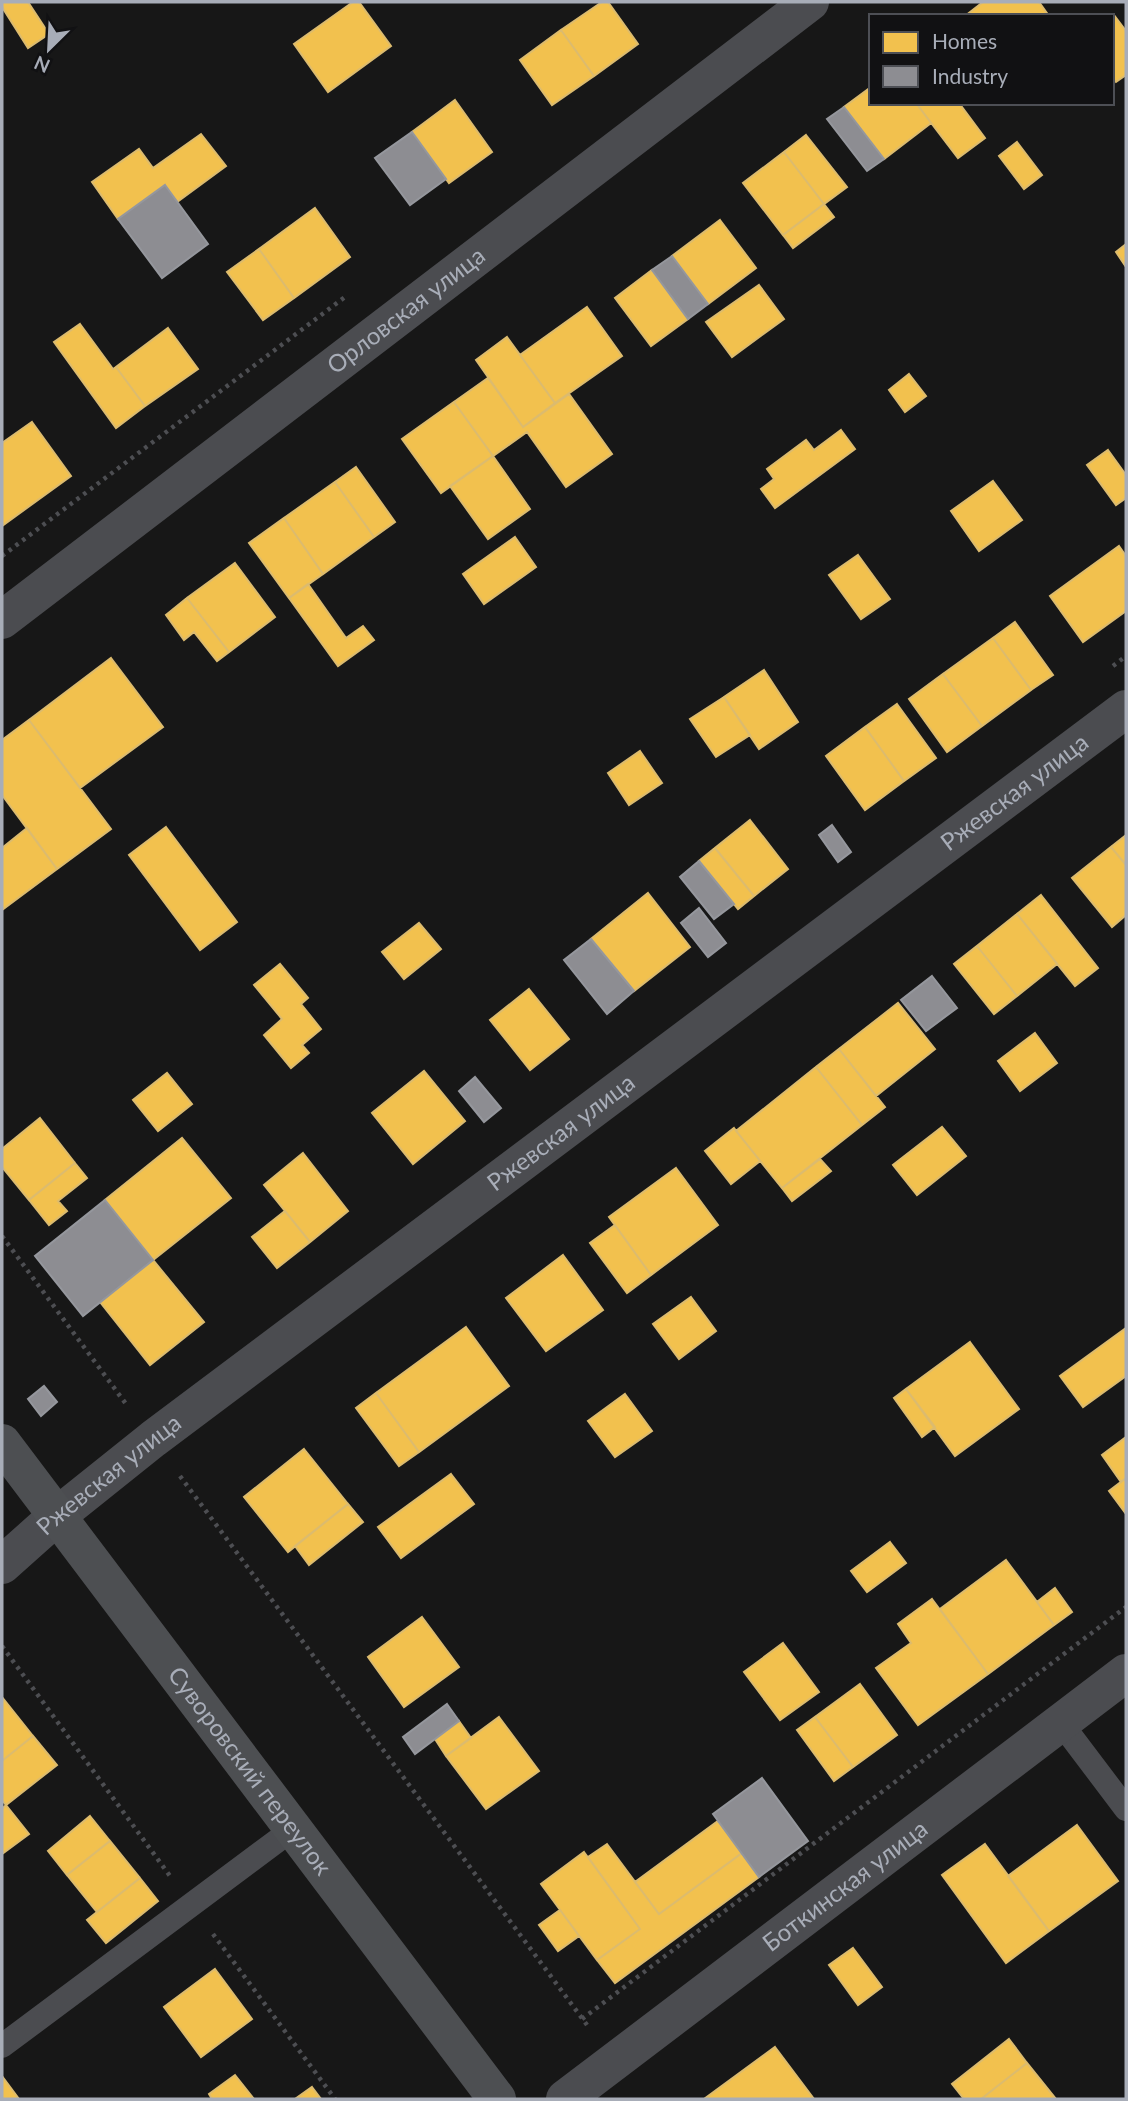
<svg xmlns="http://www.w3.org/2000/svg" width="1128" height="2101" font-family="Lato,sans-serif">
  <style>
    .homes { fill: #f2c14e; stroke: #dcbb6e; stroke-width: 2 }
    .industry { fill: #8d8d92; stroke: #95979d; stroke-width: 2 }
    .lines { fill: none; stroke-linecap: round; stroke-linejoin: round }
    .path { stroke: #4d4e52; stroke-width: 4.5; stroke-dasharray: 3.5 5; stroke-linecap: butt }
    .service { stroke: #4b4c50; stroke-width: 24 }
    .minor { stroke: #4b4c50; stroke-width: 38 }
    .primary { stroke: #4d4f52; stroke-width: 38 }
    .labels { text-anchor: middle; stroke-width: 7; stroke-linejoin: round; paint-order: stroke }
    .street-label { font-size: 24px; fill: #a8adb8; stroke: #111113 }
  </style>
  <rect width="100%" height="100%" fill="#171717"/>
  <path class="homes" d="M2 2H28L49 34 28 48 2 7Z
    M353 2H359L391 46 328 92 294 44Z
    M602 2H608L638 44 594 76 561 30Z
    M983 2H1039L1049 16H965Z
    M1114 15 1126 31V75L1116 82 1112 77V16Z
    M561 30 594 76 552 105 520 60Z
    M871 87V103H916L931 123 884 159 844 107Z
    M455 100 492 152 449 183 412 132Z
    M916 103H959L985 138 958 158Z
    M201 134 226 166 177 202 165 185 118 219 92 182 139 149 153 168Z
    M806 135 847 187 824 204 784 152Z
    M1017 142 1042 175 1024 189 999 156Z
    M784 152 824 204 783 235 743 183Z
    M824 204 834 217 793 248 783 235Z
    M315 208 350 257 294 298 259 249Z
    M720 220 756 268 708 304 672 256Z
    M1126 244V267L1116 252Z
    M259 249 294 298 263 320 227 272Z
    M652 270 688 319 651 346 615 298Z
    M759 285 784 319 732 357 706 322Z
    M587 307 622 356 555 403 520 355Z
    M80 324 113 369 116 367 145 406 116 428 54 342Z
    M168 328 198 369 145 406 116 367Z
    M507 337 555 403 523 427 476 360Z
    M909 374 926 396 905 412 889 390Z
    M488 378 523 427 569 394 612 454 566 487 527 432 493 456 454 402Z
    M454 402 493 456 441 493 402 439Z
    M32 422 71 476 2 526V443Z
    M841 430 855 449 775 508 761 489 774 479 767 469 806 440 814 450Z
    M1108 450 1126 475V498L1116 505 1087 465Z
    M493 456 530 509 488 539 450 486Z
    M356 467 395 522 374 537 335 482Z
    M993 481 1022 520 979 551 951 511Z
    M335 482 374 537 323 574 284 518Z
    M284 518 323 574 289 598 249 543Z
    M515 537 536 567 484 604 463 574Z
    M1119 546 1126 556V611L1083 642 1050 596Z
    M858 555 890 599 861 619 829 575Z
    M235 563 275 617 229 652 187 598Z
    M308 584 346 638 363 626 374 640 338 666 289 598Z
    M187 598 229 652 217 661 194 632 184 640 166 615Z
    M1015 622 1053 675 1031 690 993 638Z
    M993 638 1031 690 982 726 943 674Z
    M111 658 163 727 80 788 29 720Z
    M764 670 798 722 759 749 724 697Z
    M943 674 982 726 947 752 909 699Z
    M724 697 750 735 716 757 690 719Z
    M897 704 936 758 904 781 865 727Z
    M29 720 111 829 57 869 2 795V740Z
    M865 727 904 781 865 810 826 756Z
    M640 751 662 783 629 805 608 773Z
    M750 820 788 869 754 896 715 848Z
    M166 827 237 922 200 950 129 855Z
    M27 828 57 869 2 910V848Z
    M1126 835V865L1111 847Z
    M1111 847 1126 865V915L1112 927 1072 878Z
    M715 848 754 896 738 909 699 861Z
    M648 893 690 947 634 991 591 939Z
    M1041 895 1098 968 1075 986 1017 914Z
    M1017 914 1057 964 1017 996 977 946Z
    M419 923 441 949 404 979 382 952Z
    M977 946 1017 996 994 1014 954 964Z
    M280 964 308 998 301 1004 321 1029 302 1045 309 1053 291 1068 264 1035 282 1019 254 985Z
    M529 989 569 1039 530 1070 490 1020Z
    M898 1003 935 1049 876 1096 839 1049Z
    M1035 1033 1057 1063 1020 1091 998 1061Z
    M839 1049 885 1107 862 1125 816 1067Z
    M816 1067 862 1125 782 1188 736 1131Z
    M424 1071 465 1121 413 1164 372 1113Z
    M167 1073 192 1104 158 1131 133 1100Z
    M40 1118 75 1163 29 1200 2 1167V1149Z
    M942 1127 966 1156 917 1195 893 1165Z
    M734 1128 760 1161 731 1184 705 1151Z
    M182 1138 231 1198 153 1260 105 1200Z
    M303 1153 348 1211 310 1242 264 1185Z
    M820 1159 831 1171 792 1201 782 1188Z
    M75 1163 87 1178 58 1201 67 1211 49 1225 29 1200Z
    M676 1168 718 1225 651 1275 609 1217Z
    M285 1211 310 1242 277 1268 252 1237Z
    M615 1225 651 1275 627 1293 590 1243Z
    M563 1255 603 1310 546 1351 506 1298Z
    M153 1260 204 1322 150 1365 100 1302Z
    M691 1297 716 1331 679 1359 653 1324Z
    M466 1327 509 1386 419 1452 376 1393Z
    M1126 1328V1376L1083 1407 1060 1376Z
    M970 1342 1019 1409 955 1456 906 1389Z
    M906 1389 935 1427 922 1437 894 1398Z
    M376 1393 419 1452 399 1466 356 1408Z
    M625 1394 652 1431 615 1457 588 1421Z
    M1126 1437V1478L1121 1482 1102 1455Z
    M304 1449 348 1504 288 1552 244 1497Z
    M451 1474 474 1504 401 1558 378 1527Z
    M1126 1478V1514L1109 1491Z
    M348 1504 363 1522 309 1565 295 1546Z
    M890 1542 906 1563 867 1592 851 1571Z
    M1006 1560 1054 1625 988 1674 940 1609Z
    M1055 1588 1072 1612 1054 1625 1037 1602Z
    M932 1599 988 1674 918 1725 876 1668 911 1643 898 1624Z
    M422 1617 459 1667 404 1707 368 1657Z
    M783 1643 819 1692 780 1720 744 1672Z
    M860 1684 897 1735 853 1767 815 1717Z
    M2 1697 33 1736 2 1761Z
    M499 1717 539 1771 486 1809 446 1756Z
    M815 1717 853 1767 834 1781 797 1730Z
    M459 1721 471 1738 446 1756 435 1739Z
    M33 1736 57 1765 6 1805 2 1800V1761Z
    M6 1805 29 1834 2 1854V1809Z
    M90 1816 110 1841 67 1875 48 1851Z
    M718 1821 742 1853 659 1914 635 1882Z
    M1077 1825 1118 1881 1049 1931 1008 1876Z
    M110 1841 140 1878 97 1912 67 1875Z
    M607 1844 659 1914 742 1853 759 1877 615 1983 597 1960 640 1929 588 1857Z
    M985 1844 1049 1931 1006 1963 942 1875Z
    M584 1852 640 1929 597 1960 541 1884Z
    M140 1878 158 1901 106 1943 87 1920Z
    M560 1910 579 1936 558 1951 539 1925Z
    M853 1948 882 1987 858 2005 829 1965Z
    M215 1969 252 2019 201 2057 164 2007Z
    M1009 2039 1027 2063 981 2099H964L952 2084Z
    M775 2047 814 2099H704Z
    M1027 2063 1056 2099H981Z
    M235 2075 254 2099H212L209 2094Z
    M2 2076 19 2099H2Z
    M312 2087 321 2099H295Z"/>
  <path class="industry" d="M844 107 884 159 867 171 827 119Z
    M412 132 446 179 410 205 375 158Z
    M165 185 208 244 162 278 118 219Z
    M672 256 708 304 688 319 652 270Z
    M832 825 851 852 838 862 819 835Z
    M699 861 734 904 714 919 680 877Z
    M699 908 726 943 708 957 681 923Z
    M591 939 634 991 607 1014 564 960Z
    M932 976 957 1008 926 1031 901 1000Z
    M475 1077 501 1108 484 1122 459 1091Z
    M105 1200 153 1260 83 1316 35 1256Z
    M44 1386 57 1402 41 1416 28 1399Z
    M447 1704 459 1721 415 1754 403 1737Z
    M762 1778 808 1841 759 1877 713 1814Z"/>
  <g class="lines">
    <path class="path" d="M2 556 345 297
      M1113 666 1126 656
      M2 1236 126 1404
      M180 1476 587 2025
      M2 1646 170 1876
      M213 1934 335 2099
      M582 2019 1126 1607"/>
    <path class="service" d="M1061 1723 1126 1809
      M2 2046 293 1829"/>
    <g class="minor">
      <path id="s1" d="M2 620 810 2"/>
      <path id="s2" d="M2 1565 58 1515 153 1439 1126 709"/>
      <path id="s3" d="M565 2099 1126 1673"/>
    </g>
    <path class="primary" id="s4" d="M2 1443 497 2099"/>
  </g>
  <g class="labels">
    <g class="street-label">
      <text dy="8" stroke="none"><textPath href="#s1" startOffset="509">Орловская улица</textPath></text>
      <text dy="8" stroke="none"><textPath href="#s2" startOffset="1274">Ржевская улица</textPath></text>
      <text dy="8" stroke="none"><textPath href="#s2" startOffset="707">Ржевская улица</textPath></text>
      <text dy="8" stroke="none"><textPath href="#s2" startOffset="140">Ржевская улица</textPath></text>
      <text dy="8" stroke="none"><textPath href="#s4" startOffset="411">Суворовский переулок</textPath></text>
      <text dy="8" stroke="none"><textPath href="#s3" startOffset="352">Боткинская улица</textPath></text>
    </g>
  </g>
  <rect width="1128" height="2101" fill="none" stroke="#a8adb8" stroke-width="7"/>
  <rect x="869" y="14" width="245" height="91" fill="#111113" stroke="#4d4f55" stroke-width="2"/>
  <rect x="883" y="32" width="35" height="21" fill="#f2c14e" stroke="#4d4f55" stroke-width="2"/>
  <text x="932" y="49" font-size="21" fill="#a8adb8">Homes</text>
  <rect x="883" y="66" width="35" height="21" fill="#8d8d92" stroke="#4d4f55" stroke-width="2"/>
  <text x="932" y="84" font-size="21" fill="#a8adb8">Industry</text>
  <g transform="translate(49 49) rotate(204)" stroke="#111113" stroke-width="5" paint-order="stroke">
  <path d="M0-5L12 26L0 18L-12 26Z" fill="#a8adb8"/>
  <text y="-10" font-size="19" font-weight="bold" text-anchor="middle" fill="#a8adb8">N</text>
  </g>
</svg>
